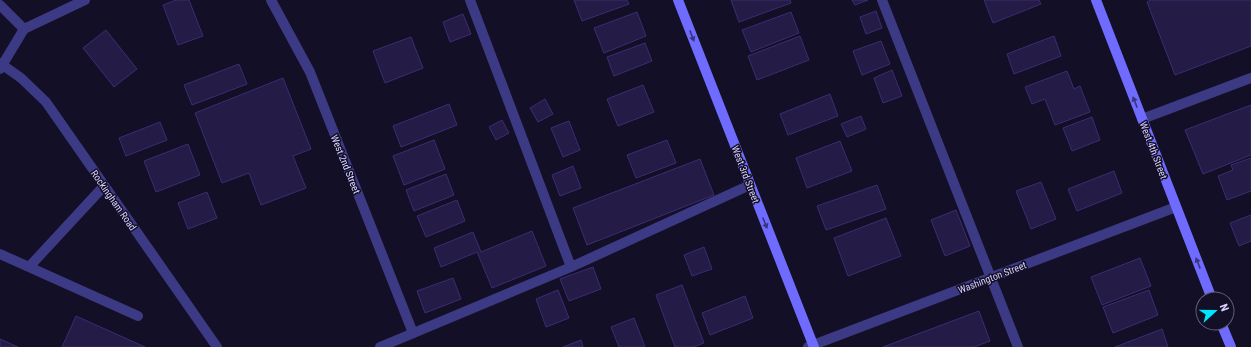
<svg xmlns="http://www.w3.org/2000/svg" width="1251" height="347" font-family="'Roboto Condensed',sans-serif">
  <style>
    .building { fill: #241b47; stroke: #3b2d73 }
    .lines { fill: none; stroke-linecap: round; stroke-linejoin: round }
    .service { stroke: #3d3a85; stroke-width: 10 }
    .minor { stroke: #3d3a85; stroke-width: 10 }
    .tertiary { stroke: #3d3a85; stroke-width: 10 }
    .secondary { stroke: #6f6bff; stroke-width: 10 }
    .oneway { fill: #38347d }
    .labels { text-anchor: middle; stroke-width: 3; stroke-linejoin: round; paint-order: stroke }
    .street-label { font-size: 10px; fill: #d9d4ff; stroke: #130f26 }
  </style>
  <rect width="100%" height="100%" fill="#130f26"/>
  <path class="building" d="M176 0H189L203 36 178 45 163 5Z
    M574 0H627L629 4 582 21Z
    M731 0H790L791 3 739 22Z
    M852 0H868L855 5Z
    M984 0H1039L1041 4 993 23Z
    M1151 0H1251V46L1175 75 1147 2Z
    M876 11 882 28 866 34 860 17Z
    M637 12 646 36 604 53 594 28Z
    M791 12 799 33 751 52 742 30Z
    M463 14 471 34 450 42 443 22Z
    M106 30 137 69 114 87 83 48Z
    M800 36 809 60 757 80 748 56Z
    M1054 36 1061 56 1014 74 1007 54Z
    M411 37 423 68 385 83 373 51Z
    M881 41 890 64 862 75 853 51Z
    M645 43 652 61 614 76 607 57Z
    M239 64 247 84 192 105 184 85Z
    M892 70 902 96 883 103 874 78Z
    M1067 71 1074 89 1080 86 1090 112 1055 125 1045 99 1032 104 1025 87Z
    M283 78 311 149 293 156 306 188 261 205 249 173 222 183 195 113Z
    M643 85 654 112 618 126 607 99Z
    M830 94 838 116 788 135 780 114Z
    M545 99 553 114 538 122 530 108Z
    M449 104 457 125 401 147 393 126Z
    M1251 105V155L1203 174 1185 130Z
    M861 116 866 129 847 137 841 124Z
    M1092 117 1100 140 1072 151 1063 128Z
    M502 120 509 133 496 140 489 127Z
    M569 121 580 150 563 157 551 128Z
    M160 122 167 140 126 156 119 138Z
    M434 140 445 169 404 185 393 156Z
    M667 140 676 163 636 178 627 155Z
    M840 141 852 171 807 188 796 158Z
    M188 144 200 175 156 192 144 161Z
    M1251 158V191L1227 200 1218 176 1233 170 1231 165Z
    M700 159 714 195 587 245 573 208Z
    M573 166 581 188 560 196 552 175Z
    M1114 171 1122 193 1077 211 1068 189Z
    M446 174 454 195 414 211 406 190Z
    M1041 182 1056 219 1031 229 1016 191Z
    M877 185 886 209 826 230 817 206Z
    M207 192 217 218 188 229 178 203Z
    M457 200 465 221 426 237 417 216Z
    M956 210 970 246 945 256 931 220Z
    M1251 215V241L1239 246 1230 223Z
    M886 218 901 256 848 276 834 238Z
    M532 231 546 266 492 288 477 252 441 267 434 248 473 232 481 252Z
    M704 247 712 269 692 276 684 255Z
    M1140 258 1151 286 1102 305 1091 277Z
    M593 267 601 289 569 301 560 279Z
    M453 278 461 299 425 313 417 291Z
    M682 285 704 343 693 347H675L656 295Z
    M558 290 569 318 546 327 536 299Z
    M1149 290 1158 315 1113 333 1103 307Z
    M745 296 753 318 710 335 702 313Z
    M979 311 990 341 974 347H883Z
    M76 316 145 347H62Z
    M634 318 645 347H619L611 327Z
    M1162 329 1168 347H1115Z
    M0 339 18 347H0Z
    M581 340 583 347H563Z"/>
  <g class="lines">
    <path class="service" d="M470 0 571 267
      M882 0 1018 347
      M0 5 24 29
      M0 254 138 316
      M29 267 104 186
      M380 347 571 267 750 185"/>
    <path class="minor" d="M271 0 310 72 413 333
      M0 69 24 29 85 0
      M1142 119 1251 78
      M808 347 1176 207"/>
    <path class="tertiary" d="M0 63 21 78 46 102 217 347"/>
    <path class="secondary" d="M678 0 814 347
      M1096 0 1212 299
      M1221 323 1231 347"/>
  </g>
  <defs><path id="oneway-solid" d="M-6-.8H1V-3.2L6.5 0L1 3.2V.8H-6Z"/></defs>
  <g class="oneway">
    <use href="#oneway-solid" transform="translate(692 36) rotate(69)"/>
    <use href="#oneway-solid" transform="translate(1135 102) rotate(-111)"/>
    <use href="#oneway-solid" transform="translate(765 223) rotate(68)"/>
    <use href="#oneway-solid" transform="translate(1198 263) rotate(-111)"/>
  </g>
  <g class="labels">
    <g class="street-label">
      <text transform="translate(1154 150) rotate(69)" y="4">West 4th Street</text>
      <text transform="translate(346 164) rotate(68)" y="4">West 2nd Street</text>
      <text transform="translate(746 174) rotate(69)" y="4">West 3rd Street</text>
      <text transform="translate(114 200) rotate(55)" y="4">Rockingham Road</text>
      <text transform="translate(992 277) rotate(-21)" y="4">Washington Street</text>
    </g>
  </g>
  <g transform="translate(1215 311) rotate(69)"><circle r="19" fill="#130f26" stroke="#625e7d"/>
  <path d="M0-3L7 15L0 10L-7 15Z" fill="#00e5ff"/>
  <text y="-6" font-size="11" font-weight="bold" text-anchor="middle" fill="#d9d4ff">N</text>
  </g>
</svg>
